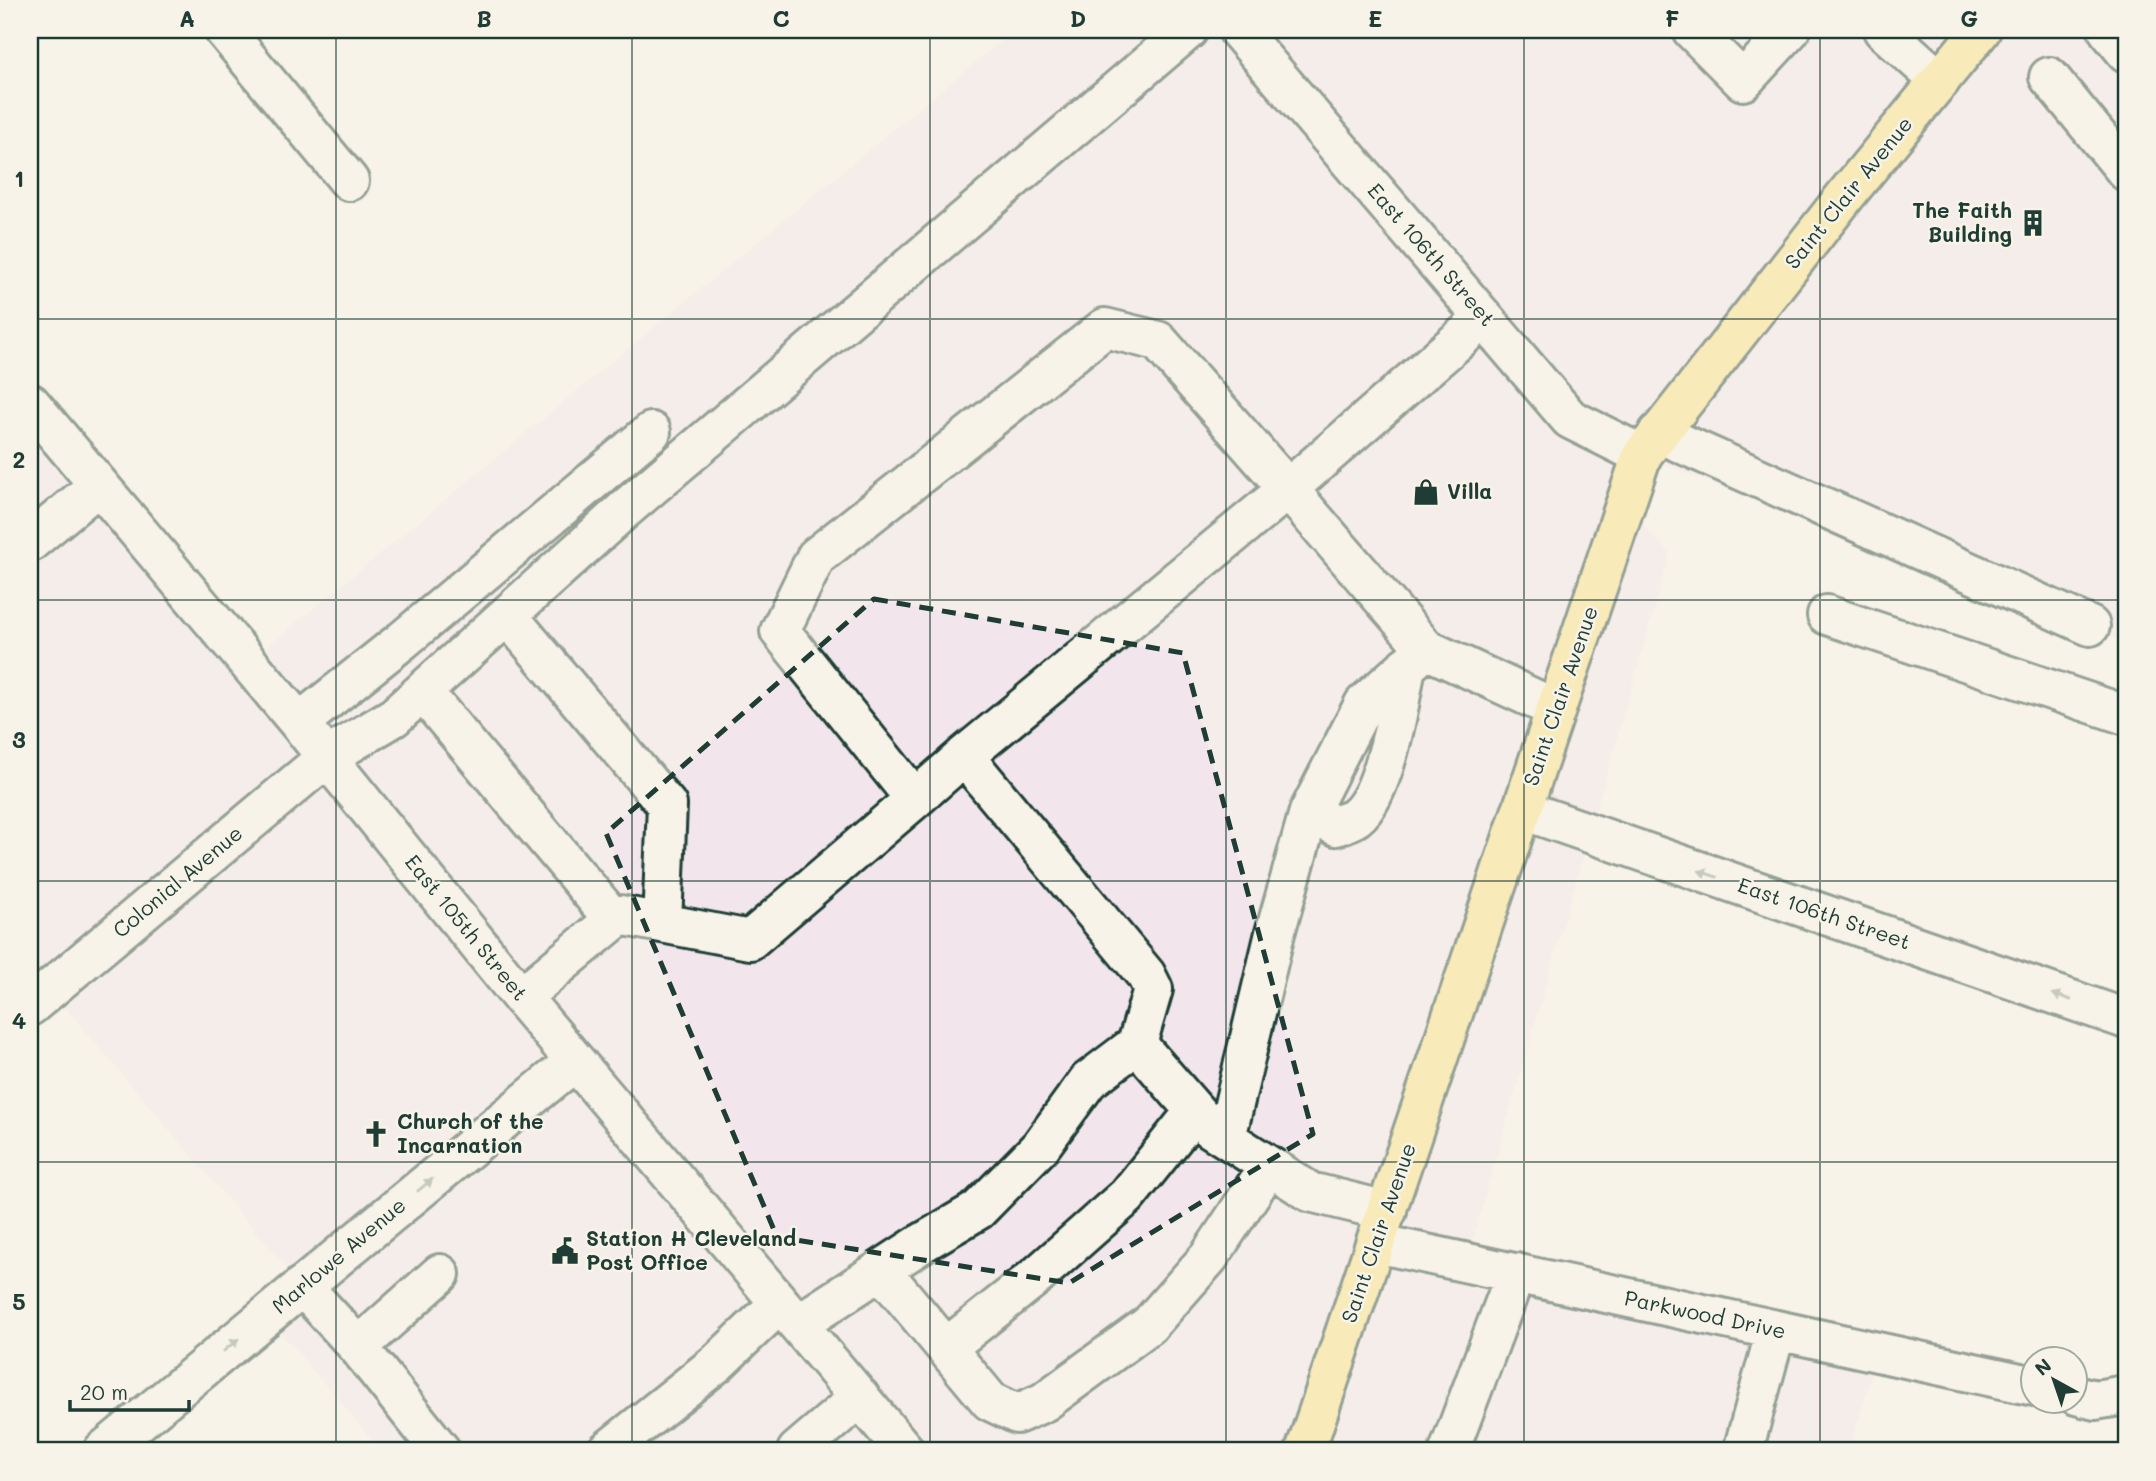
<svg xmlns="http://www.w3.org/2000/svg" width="2156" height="1481" font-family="Mali,sans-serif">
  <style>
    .built { fill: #f2e6ec }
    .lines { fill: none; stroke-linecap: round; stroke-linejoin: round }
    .minor-casing { stroke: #1f3d34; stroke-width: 44 }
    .major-casing { stroke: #1f3d34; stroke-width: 44 }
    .minor { stroke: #f7f3e8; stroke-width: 38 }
    .major { stroke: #f8e281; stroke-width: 38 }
    .oneway { fill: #8b988e }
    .marked { fill: none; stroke: #1f3d34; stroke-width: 5; stroke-dasharray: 14 9; stroke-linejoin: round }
    .grid { fill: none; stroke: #1f3d34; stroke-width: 2; stroke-opacity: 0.55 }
    .labels { text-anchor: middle; stroke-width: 5; stroke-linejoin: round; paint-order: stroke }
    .street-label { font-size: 21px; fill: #1f3d34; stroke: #f7f3e8 }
    .poi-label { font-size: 21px; font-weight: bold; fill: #1f3d34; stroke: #f7f3e8; text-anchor: start }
    .neatline { fill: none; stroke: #1f3d34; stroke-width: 2.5 }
    .grid-label { font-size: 23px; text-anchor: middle; font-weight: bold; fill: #1f3d34 }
  </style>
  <rect width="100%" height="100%" fill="#f7f3e8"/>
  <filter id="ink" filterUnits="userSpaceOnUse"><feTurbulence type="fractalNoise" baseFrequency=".0143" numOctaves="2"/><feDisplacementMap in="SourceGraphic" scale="14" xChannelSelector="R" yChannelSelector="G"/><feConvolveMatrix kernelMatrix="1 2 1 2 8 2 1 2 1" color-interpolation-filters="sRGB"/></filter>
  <g filter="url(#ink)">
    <path class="built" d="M1014 30H2126V643L1642 456 1625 506 1670 554 1466 1262 1878 1352 1850 1451H382L267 1316 302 1286 30 966V403L248 663Z"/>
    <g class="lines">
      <defs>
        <path id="minor" d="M224 30 349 181
          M1238 30 1570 419 1642 455
          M1692 30 1743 81 1790 30
          M1883 30 1940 81
          M2108 30 2126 52
          M2049 77 2126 171
          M30 403 299 723 521 997 905 1451
          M1658 433 2090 626
          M30 542 99 485
          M1827 615 2126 715
          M508 616 667 805 662 923
          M423 692 614 920
          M299 723 403 640 651 432
          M964 756 1288 489 1426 649 1556 709
          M1523 810 2126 1019
          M1309 812 1336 826C1342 823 1351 821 1356 817 1385 795 1400 701 1406 666
          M521 997 620 915 750 940 915 799
          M30 1006 327 757 394 717 625 509 1188 30
          M1226 1138 1275 933 1309 812 1364 704 1426 649
          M1387 1211 1310 1192 1210 1128 1137 1044 1153 989 1146 975 964 756 915 799 780 631 816 557 1105 328 1158 341 1288 489 1484 318
          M1376 1243 2034 1386
          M881 1270 990 1401 1017 1414 1044 1402 1149 1325 1209 1257 1269 1166
          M440 1274 358 1347 441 1451
          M302 1286 358 1347
          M798 1324 922 1243 978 1210 1040 1147 1088 1081 1137 1044
          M946 1348 1039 1274 1127 1196 1195 1111
          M2076 1395 2095 1400 2126 1395
          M103 1451 575 1061
          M607 1451 717 1363 780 1303
          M797 1451 860 1397
          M1449 1451 1516 1273
          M1743 1451 1776 1330"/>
        <path id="major" d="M1305 1451 1642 455 1846 195 1981 30"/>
      </defs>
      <use href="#minor" class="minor-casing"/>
      <use href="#major" class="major-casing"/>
      <use href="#minor" class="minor"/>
      <use href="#major" class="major"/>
    </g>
    <defs><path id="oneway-solid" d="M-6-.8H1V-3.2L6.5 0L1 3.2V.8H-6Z" transform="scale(1.75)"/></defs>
    <g class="oneway">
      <use href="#oneway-solid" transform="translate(1708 874) rotate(-161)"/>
      <use href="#oneway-solid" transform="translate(2062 997) rotate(-161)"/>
      <use href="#oneway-solid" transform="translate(425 1185) rotate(-40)"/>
      <use href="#oneway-solid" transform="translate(231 1345) rotate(-40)"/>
    </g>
  </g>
  <path d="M0 0H2156V1481H0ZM874 599 1183 653 1313 1134 1069 1283 777 1237 606 833Z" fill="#f7f3e8" fill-opacity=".55" fill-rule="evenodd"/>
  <path class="marked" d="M874 599 1183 653 1313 1134 1069 1283 777 1237 606 833Z"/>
  <path class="grid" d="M336 30V1451M632 30V1451M930 30V1451M1226 30V1451M1524 30V1451M1820 30V1451M30 319H2126M30 600H2126M30 881H2126M30 1162H2126"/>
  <defs>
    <symbol id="building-bare" viewBox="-9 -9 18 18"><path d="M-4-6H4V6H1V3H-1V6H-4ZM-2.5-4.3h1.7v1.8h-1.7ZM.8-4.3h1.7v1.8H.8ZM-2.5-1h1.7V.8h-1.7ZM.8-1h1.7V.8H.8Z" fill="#1f3d34" stroke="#f7f3e8" stroke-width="2.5" paint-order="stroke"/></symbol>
    <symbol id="shop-bare" viewBox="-9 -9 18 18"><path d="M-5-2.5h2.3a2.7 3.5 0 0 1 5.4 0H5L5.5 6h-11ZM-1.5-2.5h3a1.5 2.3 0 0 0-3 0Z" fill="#1f3d34" stroke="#f7f3e8" stroke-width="2.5" paint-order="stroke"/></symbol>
    <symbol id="church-bare" viewBox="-9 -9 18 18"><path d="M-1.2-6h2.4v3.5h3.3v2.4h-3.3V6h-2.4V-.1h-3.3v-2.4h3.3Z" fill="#1f3d34" stroke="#f7f3e8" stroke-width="2.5" paint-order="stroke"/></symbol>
    <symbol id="civic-bare" viewBox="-9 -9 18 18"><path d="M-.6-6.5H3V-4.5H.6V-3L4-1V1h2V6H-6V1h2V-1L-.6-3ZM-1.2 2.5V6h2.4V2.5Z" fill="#1f3d34" stroke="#f7f3e8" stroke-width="2.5" paint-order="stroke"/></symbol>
  </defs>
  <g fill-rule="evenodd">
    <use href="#building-bare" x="2014" y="204" width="38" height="38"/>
    <use href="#shop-bare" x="1407" y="473" width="38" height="38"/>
    <use href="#church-bare" x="357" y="1115" width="38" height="38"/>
    <use href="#civic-bare" x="546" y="1232" width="38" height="38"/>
  </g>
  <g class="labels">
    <g class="street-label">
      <text transform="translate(1849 193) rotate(-51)" y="7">Saint Clair Avenue</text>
      <text transform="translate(1431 255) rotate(49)" y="7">East 106th Street</text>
      <text transform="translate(1561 696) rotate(-71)" y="7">Saint Clair Avenue</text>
      <text transform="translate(178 882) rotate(-40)" y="7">Colonial Avenue</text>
      <text transform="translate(1824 914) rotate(19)" y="7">East 106th Street</text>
      <text transform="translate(466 928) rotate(51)" y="7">East 105th Street</text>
      <text transform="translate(1379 1233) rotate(-71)" y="7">Saint Clair Avenue</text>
      <text transform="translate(339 1256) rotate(-40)" y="7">Marlowe Avenue</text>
      <text transform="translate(1705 1315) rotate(12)" y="7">Parkwood Drive</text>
    </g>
    <g class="poi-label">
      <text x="2012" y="218" text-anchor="end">The Faith<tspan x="2012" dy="24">Building</tspan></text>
      <text x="1447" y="499">Villa</text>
      <text x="397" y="1129">Church of the<tspan x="397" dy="24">Incarnation</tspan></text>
      <text x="586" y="1246">Station H Cleveland<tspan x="586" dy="24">Post Office</tspan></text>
    </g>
  </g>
  <rect width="2156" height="1481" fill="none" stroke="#f7f3e8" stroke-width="77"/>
  <g transform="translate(2054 1380) rotate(320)"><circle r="33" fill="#f7f3e8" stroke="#a1aaa0" stroke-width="2"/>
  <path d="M0-5L12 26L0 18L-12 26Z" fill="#1f3d34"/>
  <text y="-10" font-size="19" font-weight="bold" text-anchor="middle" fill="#1f3d34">N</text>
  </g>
  <path d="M70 1400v10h119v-10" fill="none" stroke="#1f3d34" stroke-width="3.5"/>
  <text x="80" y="1400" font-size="21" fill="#1f3d34" stroke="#f7f3e8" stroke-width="5" paint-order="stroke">20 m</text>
  <rect x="38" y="38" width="2080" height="1404" class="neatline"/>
  <g class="grid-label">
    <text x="187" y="27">A</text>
    <text x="484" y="27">B</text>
    <text x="781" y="27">C</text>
    <text x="1078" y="27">D</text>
    <text x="1375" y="27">E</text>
    <text x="1672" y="27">F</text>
    <text x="1969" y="27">G</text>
    <text x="19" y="187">1</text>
    <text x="19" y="468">2</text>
    <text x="19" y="748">3</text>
    <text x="19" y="1029">4</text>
    <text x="19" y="1310">5</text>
  </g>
</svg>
